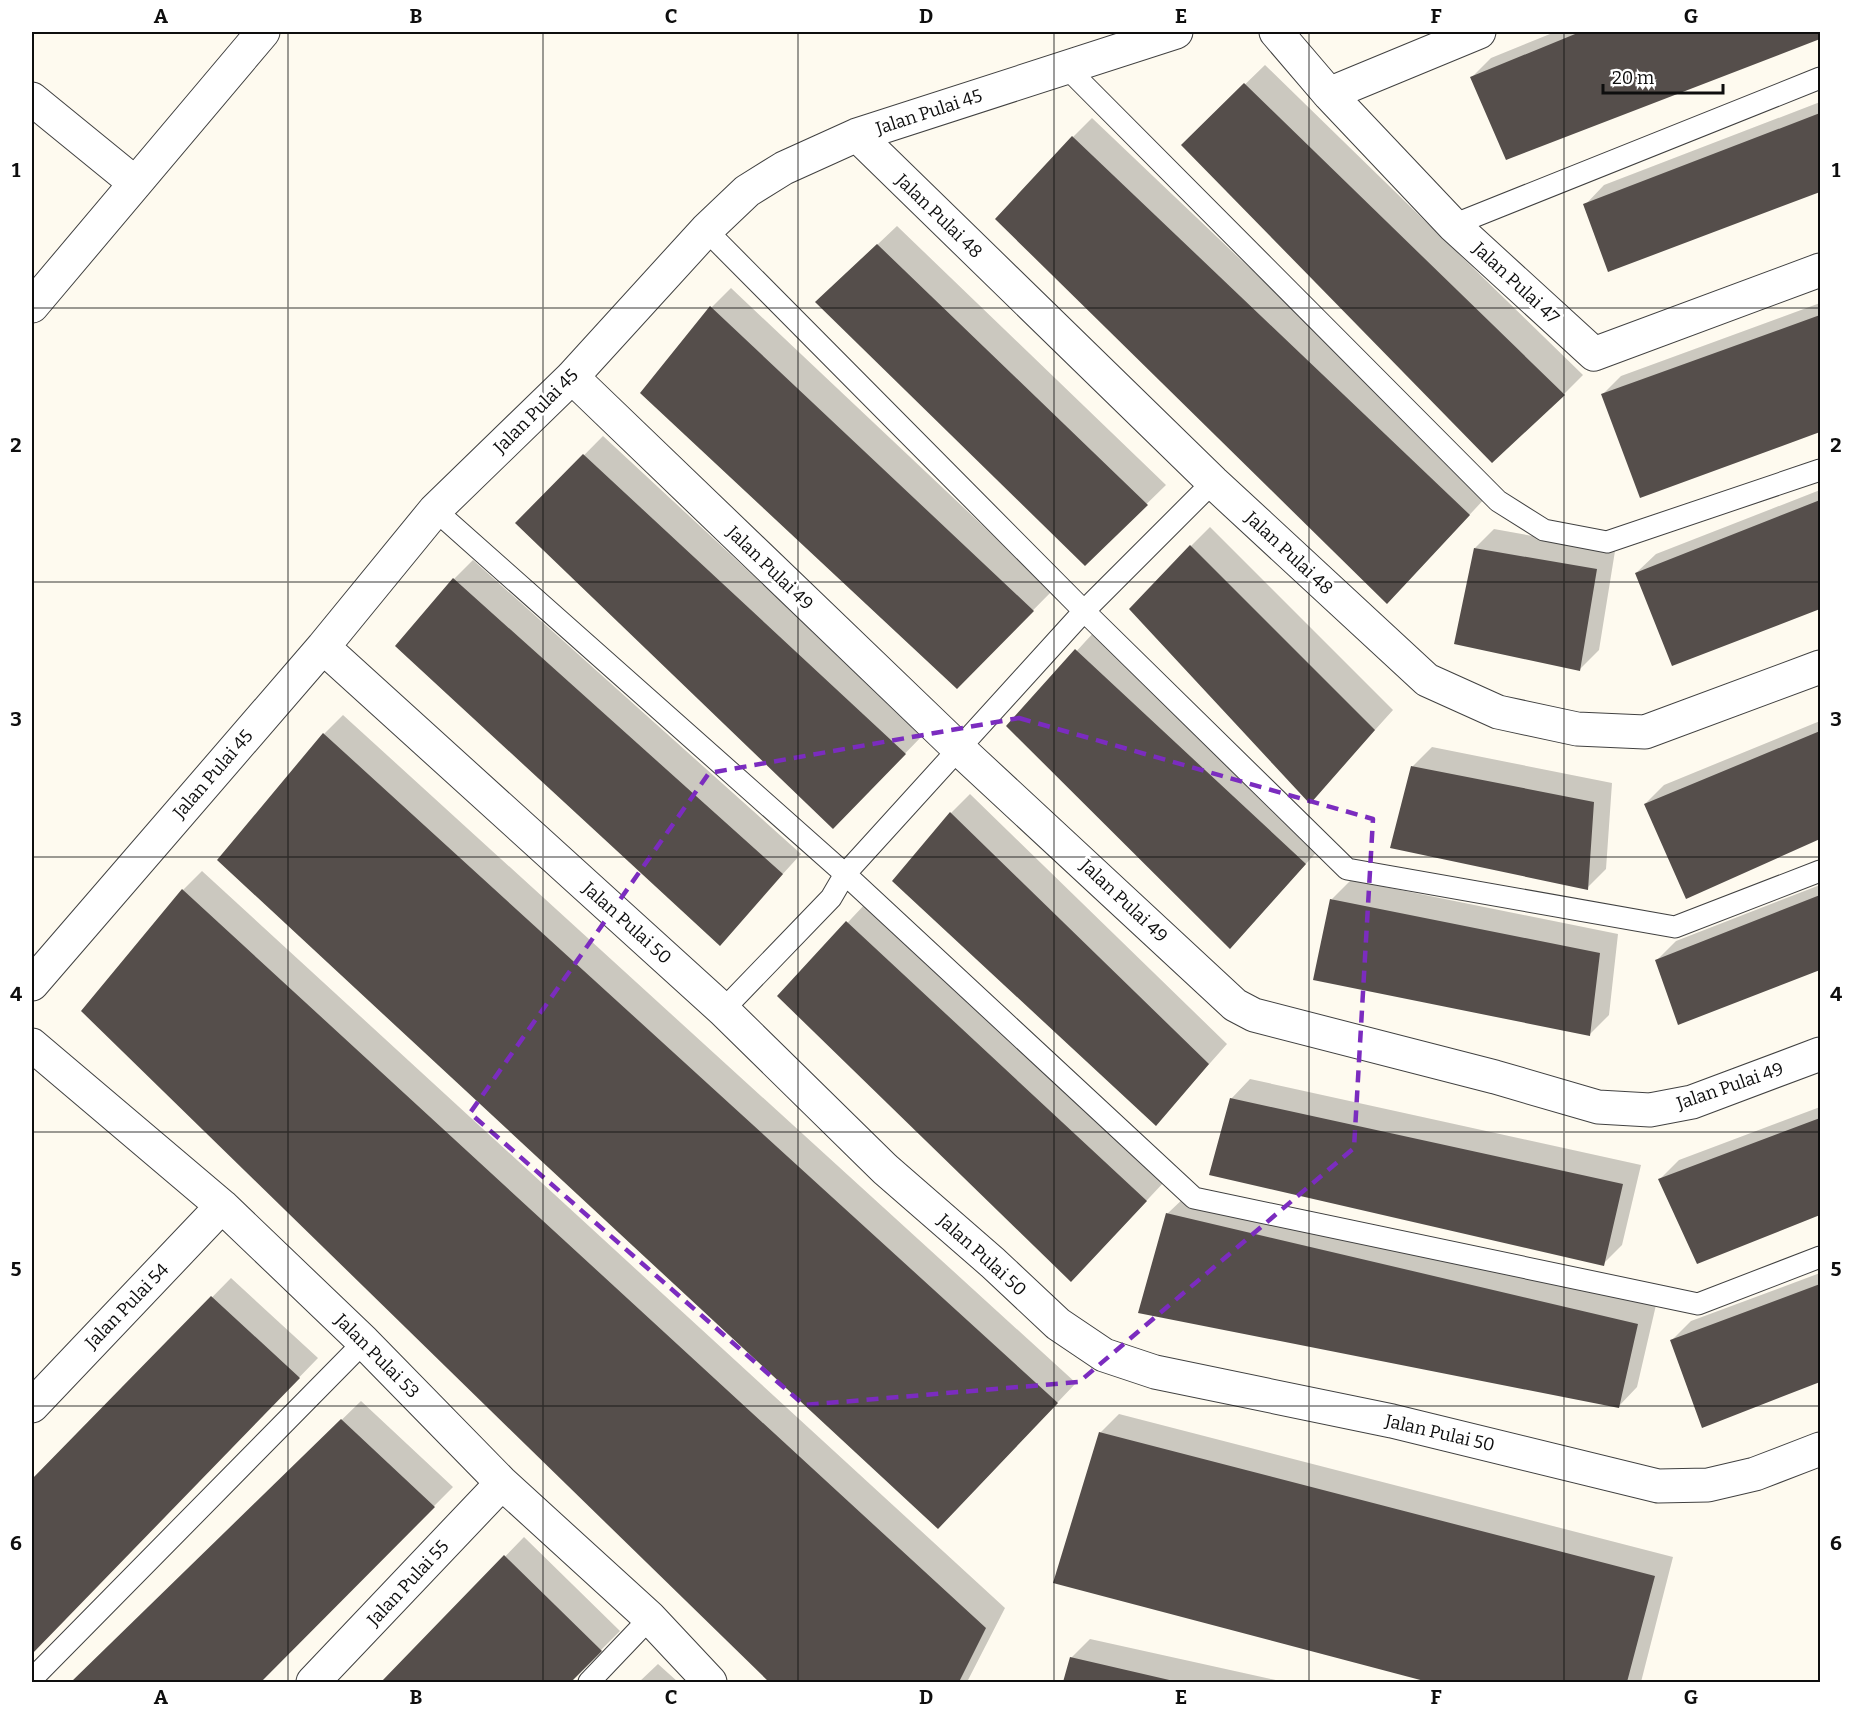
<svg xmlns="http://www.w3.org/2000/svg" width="1852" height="1714" font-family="Bitter,serif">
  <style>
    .shadow { fill: #0003 }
    .building { fill: #554e4b }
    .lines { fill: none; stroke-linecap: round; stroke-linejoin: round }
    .lane-casing { stroke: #414141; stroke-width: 23 }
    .street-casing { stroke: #414141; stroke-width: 35 }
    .lane { stroke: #fff; stroke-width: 21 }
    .street { stroke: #fff; stroke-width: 33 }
    .marked { fill: none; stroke: #7b2cbf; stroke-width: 4.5; stroke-dasharray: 12 8; stroke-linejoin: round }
    .grid { fill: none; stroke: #0e0e0e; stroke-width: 1.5; stroke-opacity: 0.55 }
    .labels { text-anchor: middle; stroke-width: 6; stroke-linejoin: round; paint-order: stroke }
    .street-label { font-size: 18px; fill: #0e0e0e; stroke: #fff }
    .neatline { fill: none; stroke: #0e0e0e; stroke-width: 2 }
    .grid-label { font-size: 20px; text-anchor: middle; font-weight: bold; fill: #0e0e0e }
  </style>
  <rect width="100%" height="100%" fill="#fefaef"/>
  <path class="shadow" d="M1555 32H1820V38L1507 158 1472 77 1491 58Z
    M1265 65 1583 375 1564 394 1202 126Z
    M1820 102V190L1609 270 1585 205 1604 185Z
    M1092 118 1488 495 1406 583 1073 137Z
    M897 226 1166 485 1085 564 837 283Z
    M731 288 1052 591 957 687 642 393 712 307Z
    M1820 303V430L1640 496 1602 395 1621 376Z
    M603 436 924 734 852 808 517 523Z
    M1820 490V607L1673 664 1636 573 1656 554Z
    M1210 527 1393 710 1310 802 1191 546Z
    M1494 529 1615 551 1599 650 1579 670 1475 548Z
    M473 560 801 854 720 943 397 646 454 579Z
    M1095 631 1324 844 1230 947 1008 726Z
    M343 715 1076 1383 957 1508 324 734Z
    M1820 721V838L1687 897 1645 804 1664 785Z
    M1432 747 1612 783 1606 869 1587 888 1392 847 1413 766Z
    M970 794 1227 1044 1156 1124 894 881 951 813Z
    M202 871 1005 1608 967 1682H771L83 1011 183 890Z
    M1351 880 1618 934 1609 1015 1590 1034 1332 899Z
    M1820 885V968L1678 1023 1657 960 1676 941Z
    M866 903 1165 1181 1090 1261 779 996Z
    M1250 1079 1641 1165 1622 1245 1603 1264 1231 1099Z
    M1820 1107V1213L1698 1262 1660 1179 1679 1160Z
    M1187 1195 1656 1305 1637 1387 1618 1407 1167 1214Z
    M1820 1273V1380L1703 1426 1672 1340 1691 1321Z
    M231 1278 318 1358 32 1653V1481Z
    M361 1401 453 1487 259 1682H73Z
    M1119 1414 1673 1557 1641 1682H1433L1055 1582 1100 1433Z
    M524 1537 620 1631 569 1682H383Z
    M1090 1639 1285 1682H1064L1071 1658Z
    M658 1664 678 1682H639Z"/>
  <path class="building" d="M1580 32H1820V39L1506 160 1470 77Z
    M1244 83 1565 395 1492 463 1181 145Z
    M1820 113V192L1608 272 1583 204Z
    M1072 136 1470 515 1387 604 995 219Z
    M877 244 1148 505 1085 566 815 302Z
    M710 306 1034 611 957 689 640 393Z
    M1820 315V432L1640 498 1601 394Z
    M583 454 906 754 833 829 515 523Z
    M1820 500V609L1672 666 1635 573Z
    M1190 545 1375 730 1310 804 1129 609Z
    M1474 548 1597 569 1580 671 1454 644Z
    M453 578 783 874 720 946 395 646Z
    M1075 649 1306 864 1230 949 1006 726Z
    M1820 731V839L1686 899 1644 804Z
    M323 733 1058 1403 938 1529 217 860Z
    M1411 766 1594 802 1588 890 1390 848Z
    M950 812 1209 1064 1156 1126 892 881Z
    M182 889 986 1628 959 1682H769L81 1011Z
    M1820 895V970L1678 1025 1655 960Z
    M1330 899 1600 953 1590 1036 1313 980Z
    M846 921 1147 1201 1071 1282 777 996Z
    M1230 1098 1623 1184 1604 1266 1209 1175Z
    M1820 1118V1215L1697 1264 1658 1179Z
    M1166 1213 1638 1324 1619 1408 1138 1313Z
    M1820 1284V1382L1702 1428 1670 1340Z
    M211 1296 300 1378 32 1654V1479Z
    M341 1419 435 1507 261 1682H71Z
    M1099 1432 1655 1576 1627 1682H1428L1053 1583Z
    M504 1555 602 1651 571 1682H381Z
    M1070 1657 1178 1682H1063Z"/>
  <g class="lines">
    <defs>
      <path id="lane" d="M1066 67 1498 501 1544 530 1607 542 1820 470
        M1453 225 1820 78
        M706 230 1084 611 1347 869 1675 927 1820 871
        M435 510 845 874 1194 1198 1698 1304 1820 1257
        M723 1010 831 898 845 874 1084 611 1213 482
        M32 1679 364 1342
        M589 1682 650 1618"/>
      <path id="street" d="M1276 32 1329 94 1453 225 1594 354 1820 270
        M1329 94 1479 32
        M32 99 135 183
        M857 135 1213 482 1427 680 1498 712 1577 729 1645 732 1820 667
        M32 306 263 32
        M572 377 958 748 1235 1005 1254 1015 1495 1077 1598 1107 1650 1110 1692 1102 1820 1054
        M323 647 723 1010 885 1169 993 1263 1058 1324 1104 1355 1155 1372 1392 1421 1658 1486 1708 1485 1755 1474 1820 1449
        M32 984 323 647 435 510 572 377 706 230 747 191 784 168 857 135 1176 32
        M32 1045 222 1206 364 1342 502 1483 650 1618 710 1682
        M32 1406 222 1206
        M313 1682 502 1483"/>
    </defs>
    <use href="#lane" class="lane-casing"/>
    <use href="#street" class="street-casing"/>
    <use href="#lane" class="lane"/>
    <use href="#street" class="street"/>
  </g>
  <path class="marked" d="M1019 718 1373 819 1354 1148 1079 1382 804 1405 470 1113 709 773Z"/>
  <path class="grid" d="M288 32V1682M543 32V1682M798 32V1682M1054 32V1682M1309 32V1682M1564 32V1682M32 308H1820M32 582H1820M32 857H1820M32 1132H1820M32 1406H1820"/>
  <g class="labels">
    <g class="street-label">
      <text transform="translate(929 112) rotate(-18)" y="6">Jalan Pulai 45</text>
      <text transform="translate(939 216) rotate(44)" y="6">Jalan Pulai 48</text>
      <text transform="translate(1516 283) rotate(43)" y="6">Jalan Pulai 47</text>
      <text transform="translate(536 411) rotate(-45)" y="6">Jalan Pulai 45</text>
      <text transform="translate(1289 553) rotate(43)" y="6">Jalan Pulai 48</text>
      <text transform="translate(770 568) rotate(44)" y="6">Jalan Pulai 49</text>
      <text transform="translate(213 774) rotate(-49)" y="6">Jalan Pulai 45</text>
      <text transform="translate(1124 901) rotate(43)" y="6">Jalan Pulai 49</text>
      <text transform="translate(627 923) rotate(42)" y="6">Jalan Pulai 50</text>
      <text transform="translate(1730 1086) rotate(-19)" y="6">Jalan Pulai 49</text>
      <text transform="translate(982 1255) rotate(42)" y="6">Jalan Pulai 50</text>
      <text transform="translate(127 1306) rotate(-46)" y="6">Jalan Pulai 54</text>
      <text transform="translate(377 1356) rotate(45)" y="6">Jalan Pulai 53</text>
      <text transform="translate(1440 1433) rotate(13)" y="6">Jalan Pulai 50</text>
      <text transform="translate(408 1583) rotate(-47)" y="6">Jalan Pulai 55</text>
    </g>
  </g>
  <rect width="1852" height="1714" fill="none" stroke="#ffffff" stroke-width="66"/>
  <path d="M1603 84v9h120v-9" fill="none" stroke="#0e0e0e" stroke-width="3"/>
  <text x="1612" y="84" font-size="18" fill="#0e0e0e" stroke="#ffffff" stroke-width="4.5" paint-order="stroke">20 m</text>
  <rect x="33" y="33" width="1786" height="1648" class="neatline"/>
  <g class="grid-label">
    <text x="161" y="23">A</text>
    <text x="416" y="23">B</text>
    <text x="671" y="23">C</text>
    <text x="926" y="23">D</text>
    <text x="1181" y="23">E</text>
    <text x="1436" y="23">F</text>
    <text x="1691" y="23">G</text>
    <text x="16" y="177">1</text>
    <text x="1836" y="177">1</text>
    <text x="16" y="452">2</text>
    <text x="1836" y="452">2</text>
    <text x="16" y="726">3</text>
    <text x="1836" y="726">3</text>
    <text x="16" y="1001">4</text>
    <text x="1836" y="1001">4</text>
    <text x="16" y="1276">5</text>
    <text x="1836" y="1276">5</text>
    <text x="16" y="1550">6</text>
    <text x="1836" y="1550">6</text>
    <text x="161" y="1704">A</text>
    <text x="416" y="1704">B</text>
    <text x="671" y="1704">C</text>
    <text x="926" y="1704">D</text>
    <text x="1181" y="1704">E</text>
    <text x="1436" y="1704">F</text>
    <text x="1691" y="1704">G</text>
  </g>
</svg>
